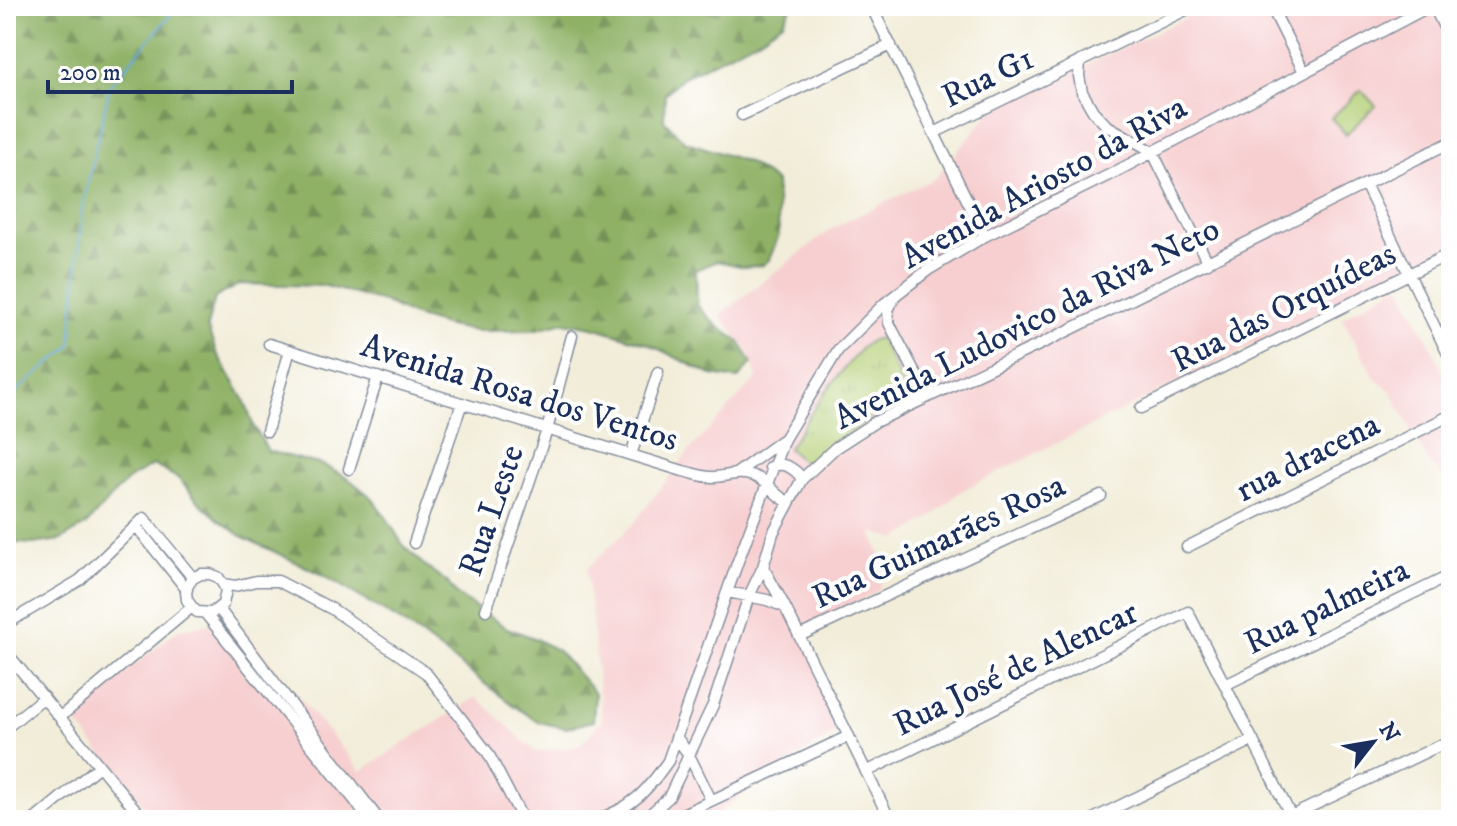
<svg xmlns="http://www.w3.org/2000/svg" width="1457" height="826" font-family="'IM FELL DW Pica',serif">
  <style>
    .built { fill: #f7cfd0 }
    .grass { fill: url(#grass-tufts); stroke: #677e68; stroke-width: 2 }
    .forest { fill: url(#forest-firs); stroke: #547062; stroke-width: 2 }
    .park { fill: #b3ce73; stroke: #677e68; stroke-width: 2 }
    .lines { fill: none; stroke-linecap: round; stroke-linejoin: round }
    .stream { stroke: #63a8d9; stroke-width: 2 }
    .minor-casing { stroke: #868e9c; stroke-width: 13 }
    .minor { stroke: #fff; stroke-width: 10 }
    .labels { text-anchor: middle; stroke-width: 8; stroke-linejoin: round; paint-order: stroke }
    .street-label { font-size: 34px; fill: #1b2f5e; stroke: #fff }
  </style>
  <defs>
    <pattern id="grass-tufts" width="24" height="20" patternUnits="userSpaceOnUse" patternTransform="scale(2)"><rect width="24" height="20" fill="#b3ce73"/><path d="M3 7l-1-3M5 7V3M7 7l1-3M15 17l-1-3M17 17v-4M19 17l1-3" fill="none" stroke="#99b166"/></pattern>
    <pattern id="forest-firs" width="22" height="20" patternUnits="userSpaceOnUse" patternTransform="scale(2)"><rect width="22" height="20" fill="#8eb165"/><path d="M5 1l3.5 6h-7zM16 11l3.5 6h-7z" fill="#739056"/></pattern>
  </defs>
  <rect width="100%" height="100%" fill="#fff"/>
  <filter id="ink" filterUnits="userSpaceOnUse"><feTurbulence type="fractalNoise" baseFrequency=".0125" numOctaves="2"/><feDisplacementMap in="SourceGraphic" scale="16" xChannelSelector="R" yChannelSelector="G"/><feConvolveMatrix kernelMatrix="1 2 1 2 8 2 1 2 1" color-interpolation-filters="sRGB"/></filter>
  <filter id="wash" filterUnits="userSpaceOnUse"><feTurbulence type="fractalNoise" baseFrequency=".006" numOctaves="4" result="noise"/><feDisplacementMap in="SourceGraphic" scale="32" xChannelSelector="R" yChannelSelector="G"/><feGaussianBlur stdDeviation="1.8" result="paint"/><feColorMatrix in="noise" values="0 0 0 0 0 0 0 0 0 0 0 0 0 0 0 0 0 1.4 0 .05"/><feComposite in="paint" operator="in"/></filter>
  <g filter="url(#wash)">
    <rect width="100%" height="100%" fill="#f2edd9"/>
    <path class="built" d="M1210 6H1451V246L961 491 932 517 897 539 872 532 885 569 879 590 803 631 836 732 722 809 717 820H156L71 717 179 629 235 620 361 771 476 697 536 752 579 746 602 720 587 569 635 522 689 451 757 378 748 350 720 315 831 229 935 178 991 111Z
      M1400 284 1451 387V486L1427 460 1391 391 1375 378 1342 318Z"/>
    <path class="grass" d="M880 338 910 399 872 417 806 465 788 448 826 391 862 347 872 340Z"/>
    <path class="forest" d="M6 6H792L783 22 760 38 681 78 665 94 664 120 684 141 747 162 776 182 779 235 769 260 763 265 745 267 717 261 696 270 697 305 716 325 739 341 752 363 738 379 711 375 649 344 593 327 564 322 534 330 476 331 448 326 411 315 384 302 326 286 240 284 215 298 207 326 216 352 244 399 254 427 268 451 323 465 349 479 371 497 388 520 403 545 424 565 447 582 457 595 507 628 534 638 558 651 595 693 593 721 566 728 539 722 514 706 422 636 397 619 321 574 243 537 219 520 198 501 178 478 153 465 127 480 86 525 61 540 33 544 6 542Z"/>
    <path class="park" d="M1361 90 1376 106 1346 134 1331 118Z"/>
    <g class="lines">
      <path class="stream" d="M6 400 71 346 82 209 110 85 178 6"/>
    </g>
  </g>
  <g filter="url(#ink)">
    <g class="lines">
      <defs>
        <path id="minor" d="M871 6 985 236
          M1271 6 1304 72
          M1434 6 1451 42
          M1443 6 1451 23
          M1080 61 1079 76 1082 92 1093 111 1106 125 1152 151 1208 263
          M742 115 891 45
          M934 133 1194 6
          M1365 184 1451 360
          M894 298 888 310 889 323 922 386 925 390 934 394
          M269 344 683 471C693 473 705 478 715 477 729 476 739 471 753 476 769 481 773 496 789 502
          M1141 408 1451 253
          M267 431 290 350
          M631 455 658 372
          M770 467C783 461 795 468 802 479
          M349 469 378 377
          M737 473 782 440
          M136 526 187 590
          M414 543 462 403
          M1187 547 1451 415
          M763 567 785 607 890 820
          M223 584 226 590 223 604 212 613 197 612 192 607 187 600 186 592 188 585 193 578 201 574H210L218 577 223 584 235 586 256 581H278L332 609 426 673 488 753 523 820
          M728 592 767 600 785 607
          M219 609 379 820
          M486 610 547 430 572 336
          M205 613 356 802 368 820
          M6 624 80 580 144 518 193 578
          M799 636 1101 496
          M6 652 144 820
          M1225 685 1451 575
          M60 717 192 607
          M6 728 43 698
          M677 738 689 755 711 800
          M866 772 1188 612 1293 820
          M1291 816 1451 740
          M34 820 99 766
          M596 820C632 808 647 791 668 761L738 561 784 439 838 350 884 304 928 270 985 236 1115 172 1430 6
          M644 820 669 797 713 705 749 596 763 567 773 533 802 479 835 448 875 422 1041 344 1451 142
          M670 820 849 736
          M1091 820 1253 740"/>
      </defs>
      <use href="#minor" class="minor-casing"/>
      <use href="#minor" class="minor"/>
    </g>
  </g>
  <g class="labels">
    <g class="street-label">
      <text transform="translate(987 76) rotate(-26)" y="12">Rua G1</text>
      <text transform="translate(1043 181) rotate(-29)" y="12">Avenida Ariosto da Riva</text>
      <text transform="translate(1283 306) rotate(-27)" y="12">Rua das Orquídeas</text>
      <text transform="translate(1026 322) rotate(-27)" y="12">Avenida Ludovico da Riva Neto</text>
      <text transform="translate(520 391) rotate(17)" y="12">Avenida Rosa dos Ventos</text>
      <text transform="translate(1307 456) rotate(-27)" y="12">rua dracena</text>
      <text transform="translate(490 510) rotate(-71)" y="12">Rua Leste</text>
      <text transform="translate(938 540) rotate(-25)" y="12">Rua Guimarães Rosa</text>
      <text transform="translate(1326 605) rotate(-26)" y="12">Rua palmeira</text>
      <text transform="translate(1015 667) rotate(-26)" y="12">Rua José de Alencar</text>
    </g>
  </g>
  <rect width="1457" height="826" fill="none" stroke="#fff" stroke-width="32"/>
  <g transform="translate(1373 742) rotate(59)" stroke="#ffffff" stroke-width="6" paint-order="stroke">
  <path d="M0-6L14 30L0 20L-14 30Z" fill="#1b2f5e"/>
  <text y="-12" font-size="22" font-weight="bold" text-anchor="middle" fill="#1b2f5e">N</text>
  </g>
  <path d="M48 80v12h244v-12" fill="none" stroke="#1b2f5e" stroke-width="4"/>
  <text x="60" y="80" font-size="24" fill="#1b2f5e" stroke="#ffffff" stroke-width="6" paint-order="stroke">200 m</text>
</svg>
